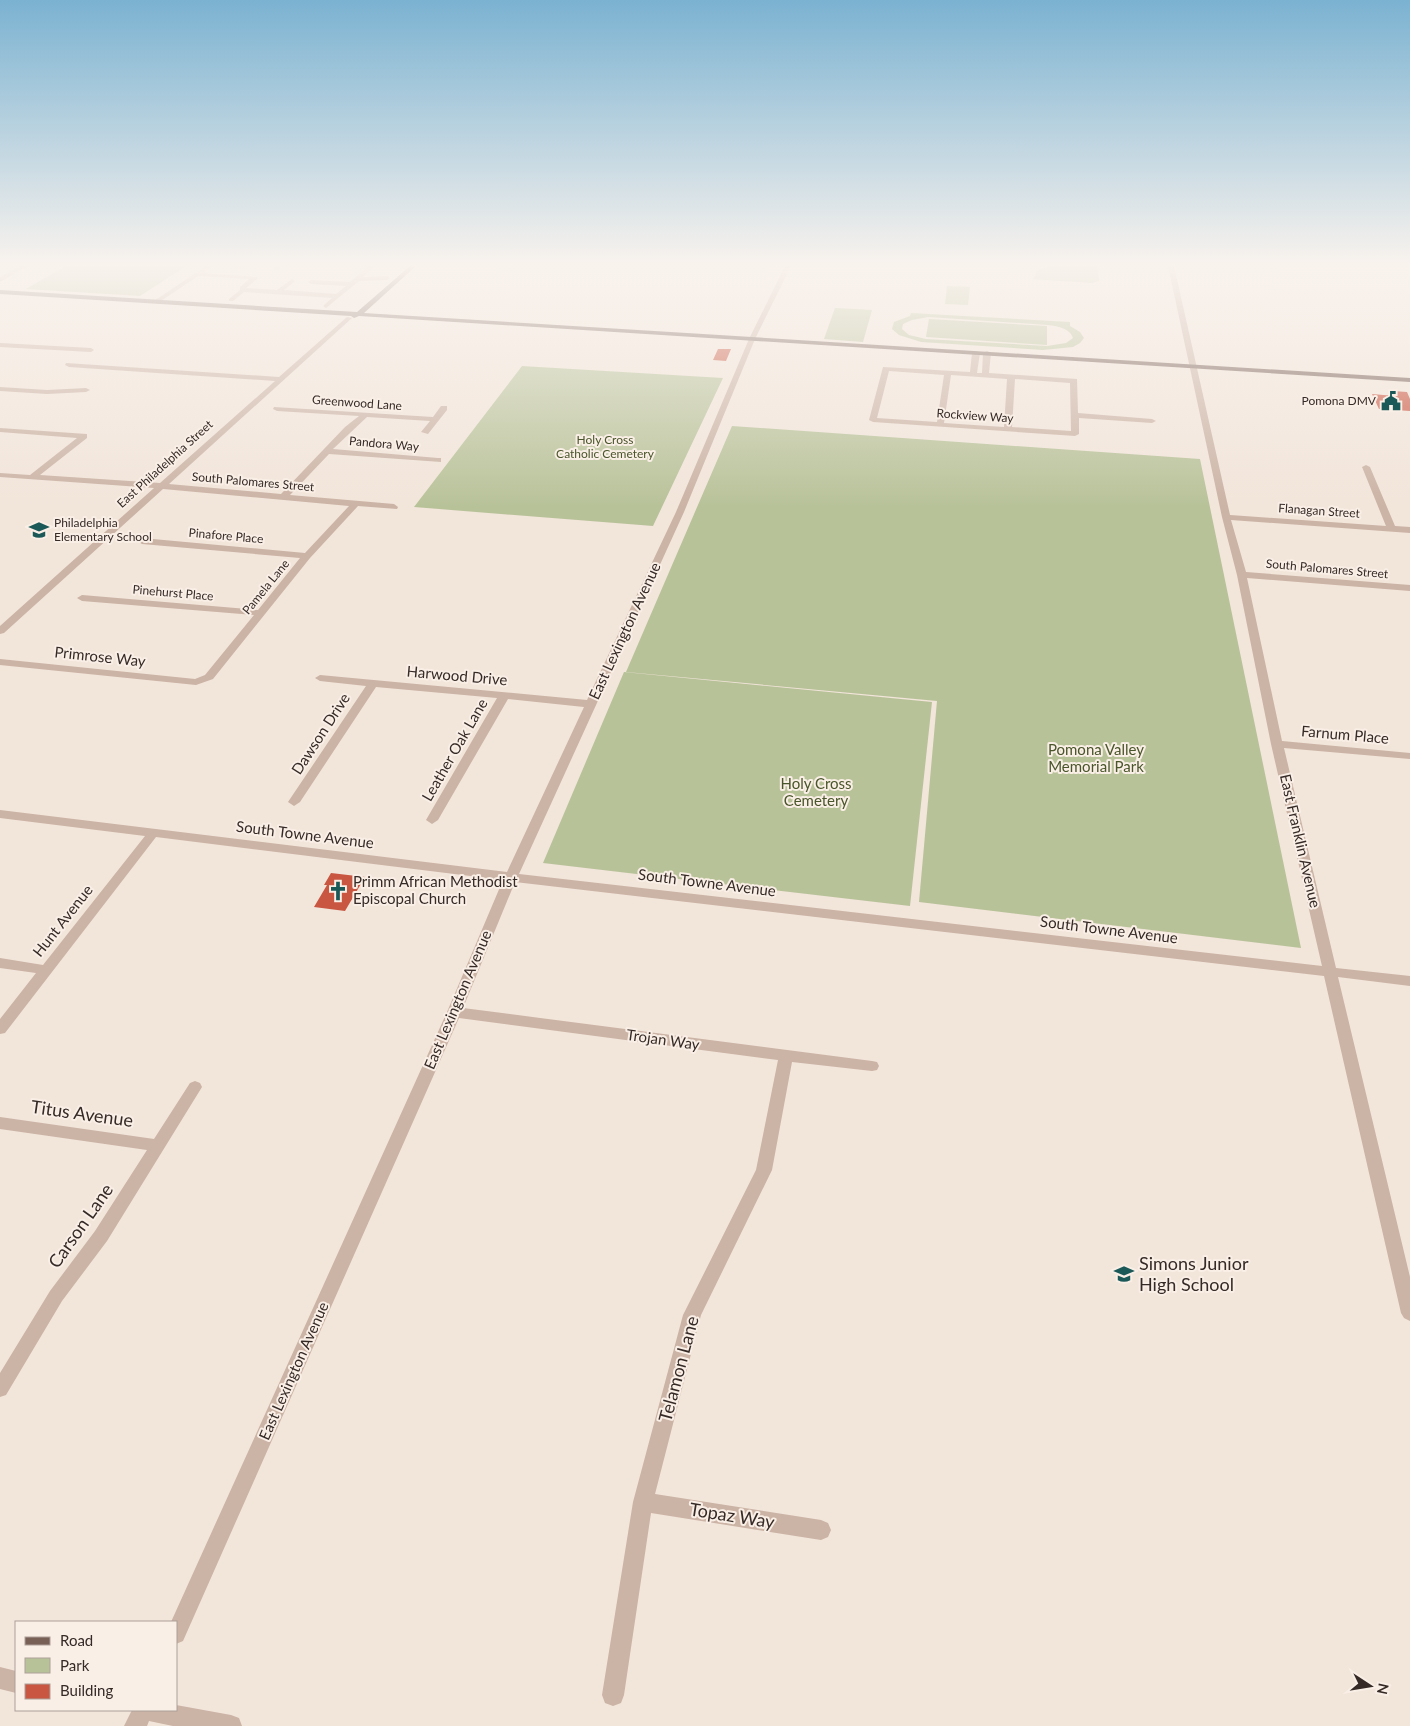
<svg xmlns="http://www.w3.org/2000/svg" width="1410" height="1726" font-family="Lato,sans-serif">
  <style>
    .green { fill: #b8c299; fill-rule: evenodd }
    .building { fill: #c95641 }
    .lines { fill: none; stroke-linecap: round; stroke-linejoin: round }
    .minor { fill: #cbb3a5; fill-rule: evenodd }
    .major { fill: #796057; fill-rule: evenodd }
    .labels { text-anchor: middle; stroke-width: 4; stroke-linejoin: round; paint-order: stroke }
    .far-poi-label { font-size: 12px; fill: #362a27; stroke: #faefe6; text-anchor: end }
    .far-street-label { font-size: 12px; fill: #362a27; stroke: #faefe6 }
    .far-park-label { font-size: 12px; fill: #49552a; stroke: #faefe6 }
    .street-label { font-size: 15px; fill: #362a27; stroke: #faefe6 }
    .park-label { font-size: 15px; fill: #49552a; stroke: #faefe6 }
    .poi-label { font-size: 15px; fill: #362a27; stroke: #faefe6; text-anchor: start }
    .near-street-label { font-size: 18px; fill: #362a27; stroke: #faefe6 }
    .near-poi-label { font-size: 18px; fill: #362a27; stroke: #faefe6; text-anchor: start }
  </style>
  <rect width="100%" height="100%" fill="#f2e5da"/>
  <path class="green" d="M66 266H186L140 296 26 289Z
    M1052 266H1097L1099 281 1092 283 1033 279 1038 270Z
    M947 286 970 287 968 305 945 304Z
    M835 308 872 310 863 342 824 339Z
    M911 313 1070 322V326L1080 332 1084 338 1080 343 1073 347 1043 350 921 342 899 335 892 329 894 322 910 316ZM928 317 1048 325C1057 326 1070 328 1073 338L1066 343 1047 346 926 339 909 335 902 329 903 324 912 320Z
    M929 319 1047 326V345L926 337Z
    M522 366 723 378 653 526 414 507Z
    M732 426 1200 459 1301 948 919 902 937 701 626 672Z
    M624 672 932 702 910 906 543 863Z"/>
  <path class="building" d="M718 349H731L726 361 713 360Z
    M1393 391 1407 392 1410 399V411L1379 409 1372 394 1395 396Z
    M331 873 365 877 345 911 314 907 327 885H324Z"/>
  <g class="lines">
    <path class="minor" d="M21 266H28L0 282V277Z
      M206 266H213L204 273 257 277V279L246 288 277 290 292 279 295 281 294 282 284 290 336 294 346 286 311 284 308 282 311 280 350 282 369 266H375L363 277 387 276 390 278 387 280 359 281 326 308 323 306 332 298 244 292 233 301H229V299L240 290V287L249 279 198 276 158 303H154V301Z
      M237 266H243L239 269Z
      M276 266H283L278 270H274Z
      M785 266H791L755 339 684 512 519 874 1322 966 1271 744 1237 575 1222 517 1168 266H1174L1230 515 1386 526 1362 467 1366 465 1370 467 1395 526 1410 527V533L1231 520 1246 572 1410 585V591L1247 578 1282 741 1410 753V759L1284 748 1336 968 1410 976V986L1338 977 1410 1277V1321L1404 1318 1401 1313 1324 976 515 882 463 1008 872 1061 877 1062 879 1066 877 1070 872 1071 792 1062 772 1170 701 1315 655 1494 821 1520 828 1523 831 1530 828 1537 821 1540 651 1513 624 1695 621 1703 613 1706 605 1703 602 1695 633 1502 683 1315 756 1170 778 1060 459 1018 183 1641 176 1644V1622H171L447 1012 503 880 156 837 5 1033 0 1034V1019L36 973 0 968V958L43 965 145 836 0 818V810L507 872 584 707 508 699 438 820 432 824 426 820 497 698 376 687 300 802 294 806 288 802 366 686 320 681 315 678 320 675 587 700 676 512 749 339Z
      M347 317 352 318 169 484 281 494 345 427 359 416 277 411 273 409 274 407 433 417 441 406H447V410L428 434 421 432 430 421 367 417 333 449 438 458H441V462L329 454 290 495 394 504 398 507 397 509 358 506 310 558 213 679 196 685 0 665V659L195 679 205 675 254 615 82 601 77 598 82 595 258 610 300 558 142 544 137 541 142 538 305 553 349 506 163 489 4 633 0 634V626L154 488 0 477V473L30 475 77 438 0 432V428L87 434V438L40 475 160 483 275 381 69 367 65 365 66 363 279 377Z
      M0 343 91 348 94 350 91 352 0 347Z
      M976 351 980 353 977 373H982L983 353 987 351 991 353 989 373 1077 379 1078 413 1152 419 1156 421 1152 423 1079 418V434L1075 436 873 422 869 420 883 367 970 372 972 353ZM889 371 944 375 937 422 877 418ZM951 375 1007 379 1004 427 944 423ZM1015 379 1070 383 1071 431 1012 427Z
      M0 387 47 390 86 388 90 390 86 392 47 394 0 391Z
      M195 1081 200 1083 202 1087 107 1241 62 1301 6 1395 0 1397V1373L50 1291 95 1231 147 1150 0 1129V1117L154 1139 190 1083Z
      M0 1667 16 1671V1693L0 1689Z
      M176 1705 231 1715 239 1718 242 1726H173L149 1721 147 1726H124L132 1710H176Z"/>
    <path class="major" d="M410 266H416L364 313 1410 378V382L359 316 354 318 351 316 0 294V290L357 312Z"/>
  </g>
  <linearGradient id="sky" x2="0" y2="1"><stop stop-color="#7bb2d1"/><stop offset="0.52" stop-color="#f9f3ee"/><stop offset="1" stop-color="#f9f3ee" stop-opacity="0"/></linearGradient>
  <rect width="1410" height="507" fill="url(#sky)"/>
  <defs>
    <symbol id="civic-bare" viewBox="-9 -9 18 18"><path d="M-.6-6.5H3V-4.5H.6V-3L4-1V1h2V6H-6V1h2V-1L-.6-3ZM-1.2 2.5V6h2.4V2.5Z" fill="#1b5958" stroke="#faefe6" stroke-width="2.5" paint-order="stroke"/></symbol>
    <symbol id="school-bare" viewBox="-9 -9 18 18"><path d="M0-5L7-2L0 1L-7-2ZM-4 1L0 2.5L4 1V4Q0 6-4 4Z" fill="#1b5958" stroke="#faefe6" stroke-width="2.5" paint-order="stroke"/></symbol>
    <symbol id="church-bare" viewBox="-9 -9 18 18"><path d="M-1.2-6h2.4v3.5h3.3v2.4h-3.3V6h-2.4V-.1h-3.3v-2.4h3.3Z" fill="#1b5958" stroke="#faefe6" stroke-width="2.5" paint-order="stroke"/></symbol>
  </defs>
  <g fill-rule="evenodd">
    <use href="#civic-bare" x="1377" y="387" width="28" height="28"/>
    <use href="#school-bare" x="25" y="516" width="28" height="28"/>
    <use href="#church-bare" x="324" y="877" width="28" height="28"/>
    <use href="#school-bare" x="1110" y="1260" width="28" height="28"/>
  </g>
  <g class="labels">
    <g class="far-poi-label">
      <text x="1376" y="405">Pomona DMV</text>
      <text x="54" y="527" text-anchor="start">Philadelphia<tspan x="54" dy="14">Elementary School</tspan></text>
    </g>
    <g class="far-street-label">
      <text transform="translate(357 403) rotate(4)" y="4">Greenwood Lane</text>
      <text transform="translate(975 416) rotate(4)" y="4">Rockview Way</text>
      <text transform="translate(384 444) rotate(5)" y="4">Pandora Way</text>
      <text transform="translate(165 464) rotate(-42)" y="4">East Philadelphia Street</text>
      <text transform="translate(253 482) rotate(5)" y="4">South Palomares Street</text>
      <text transform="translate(1319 511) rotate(4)" y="4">Flanagan Street</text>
      <text transform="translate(226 536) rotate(5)" y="4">Pinafore Place</text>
      <text transform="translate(1327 569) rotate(5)" y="4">South Palomares Street</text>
      <text transform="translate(266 587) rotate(-51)" y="4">Pamela Lane</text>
      <text transform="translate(173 593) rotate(5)" y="4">Pinehurst Place</text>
    </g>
    <g class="far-park-label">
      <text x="605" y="444">Holy Cross<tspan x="605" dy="14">Catholic Cemetery</tspan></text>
    </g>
    <g class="street-label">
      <text transform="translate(625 631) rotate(-65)" y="5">East Lexington Avenue</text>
      <text transform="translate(100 657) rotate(6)" y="5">Primrose Way</text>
      <text transform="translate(457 676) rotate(5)" y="5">Harwood Drive</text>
      <text transform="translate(321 734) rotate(-57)" y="5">Dawson Drive</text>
      <text transform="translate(1345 735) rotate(5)" y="5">Farnum Place</text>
      <text transform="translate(455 750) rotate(-60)" y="5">Leather Oak Lane</text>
      <text transform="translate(305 835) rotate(7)" y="5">South Towne Avenue</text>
      <text transform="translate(1300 841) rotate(77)" y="5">East Franklin Avenue</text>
      <text transform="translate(707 883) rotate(7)" y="5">South Towne Avenue</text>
      <text transform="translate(63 921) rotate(-52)" y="5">Hunt Avenue</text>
      <text transform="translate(1109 930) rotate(7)" y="5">South Towne Avenue</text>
      <text transform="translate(458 1000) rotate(-67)" y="5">East Lexington Avenue</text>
      <text transform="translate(663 1040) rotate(8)" y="5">Trojan Way</text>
      <text transform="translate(294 1371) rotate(-66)" y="5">East Lexington Avenue</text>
    </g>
    <g class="park-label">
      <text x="1096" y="755">Pomona Valley<tspan x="1096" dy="17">Memorial Park</tspan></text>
      <text x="816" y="789">Holy Cross<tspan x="816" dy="17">Cemetery</tspan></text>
    </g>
    <g class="poi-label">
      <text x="353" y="887">Primm African Methodist<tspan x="353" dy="17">Episcopal Church</tspan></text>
    </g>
    <g class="near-street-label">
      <text transform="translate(82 1114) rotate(8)" y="6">Titus Avenue</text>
      <text transform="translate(81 1226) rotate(-55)" y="6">Carson Lane</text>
      <text transform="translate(679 1369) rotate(-75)" y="6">Telamon Lane</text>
      <text transform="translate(732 1516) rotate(9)" y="6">Topaz Way</text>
    </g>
    <g class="near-poi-label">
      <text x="1139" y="1270">Simons Junior<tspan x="1139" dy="21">High School</tspan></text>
    </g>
  </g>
  <rect x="15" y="1621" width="162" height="90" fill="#faefe6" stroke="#aca09a"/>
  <rect x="25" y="1637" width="25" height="8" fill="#796057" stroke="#aca09a"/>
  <text x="60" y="1646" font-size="15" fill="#362a27">Road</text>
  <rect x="25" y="1658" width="25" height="15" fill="#b8c299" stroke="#aca09a"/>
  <text x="60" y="1671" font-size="15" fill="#362a27">Park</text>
  <rect x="25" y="1684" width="25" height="15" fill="#c95641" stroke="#aca09a"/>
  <text x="60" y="1696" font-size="15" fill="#362a27">Building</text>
  <g transform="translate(1370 1686) rotate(102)" stroke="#faefe6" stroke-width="4" paint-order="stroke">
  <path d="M0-4L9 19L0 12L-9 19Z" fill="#362a27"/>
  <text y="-8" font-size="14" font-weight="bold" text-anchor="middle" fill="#362a27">N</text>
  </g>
</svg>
